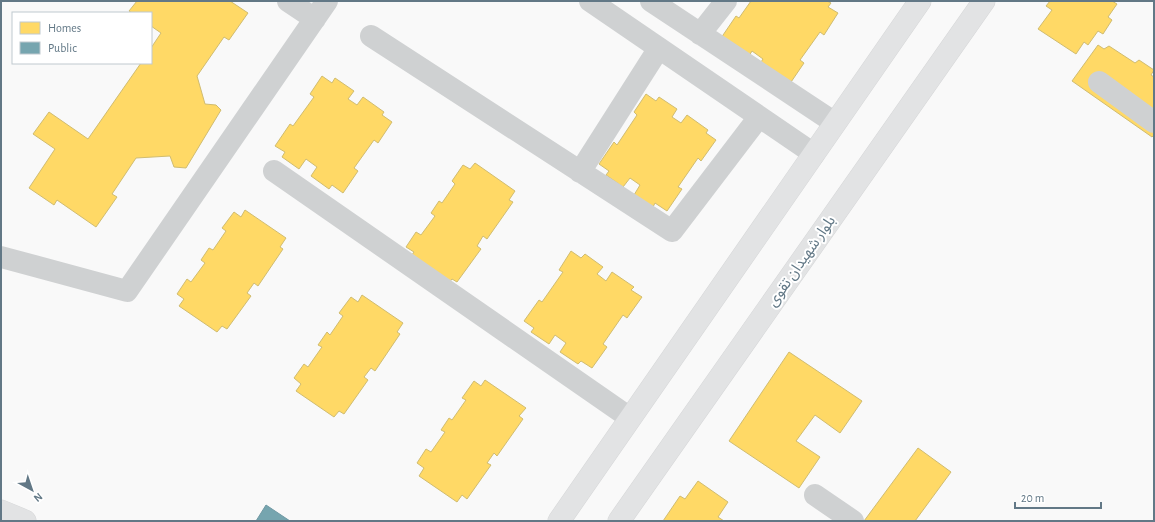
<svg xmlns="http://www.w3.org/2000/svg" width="1155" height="522" font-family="'Alegreya Sans','Noto Sans Arabic',sans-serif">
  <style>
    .homes { fill: #ffd966; stroke: #d0bc70 }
    .public { fill: #76a5af; stroke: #7098a3 }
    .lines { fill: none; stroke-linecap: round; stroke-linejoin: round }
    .secondary-casing { stroke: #d6d7d8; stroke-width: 23 }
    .street { stroke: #cfd1d2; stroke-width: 22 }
    .secondary { stroke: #e2e3e4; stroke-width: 22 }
    .labels { text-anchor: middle; stroke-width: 4; stroke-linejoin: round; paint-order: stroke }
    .street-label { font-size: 15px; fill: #627886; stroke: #fff }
  </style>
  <rect width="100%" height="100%" fill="#f9f9f9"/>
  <path class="homes" d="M137 1H230L248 13 229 40 224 37 197 76 205 104 216 105 221 110 186 168 174 167 170 156 136 158 112 194 117 197 96 227 57 200 54 205 29 188 55 149 33 134 49 112 88 139 141 63H151V48L161 33 151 26V13H132L129 11Z
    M751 1H827L831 3 828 7 838 13 824 35 820 32 800 60 804 63 789 85 757 68 763 59 752 51 746 61 721 38 736 16 739 18Z
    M1050 1H1112L1117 4 1108 17 1112 20 1103 34 1098 31 1088 45 1084 42 1076 54 1038 29 1052 10 1046 6Z
    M1098 45 1104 49 1109 46 1135 63 1139 60 1154 70 1151 75 1154 77V135L1152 137 1072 81Z
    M322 76 332 83 335 78 354 91 348 99 357 105 363 97 384 112 382 115 392 122 378 143 374 140 354 168 358 171 343 193 332 185 329 189 311 176 317 167 306 159 299 169 282 157 285 152 275 146 290 124 293 126 314 97 310 94Z
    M646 94 656 101 659 97 677 109 672 117 681 123 687 115 708 130 706 133 716 140 701 161 698 158 678 187 682 189 667 211 655 203 653 207 634 195 640 185 630 178 623 187 606 175 609 171 599 164 614 142 617 145 637 115 634 112Z
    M475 163 515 191 509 200 513 202 487 239 483 236 477 246 481 249 457 282 452 279 447 285 409 259 414 252 406 247 416 232 421 235 435 216 431 213 439 201 442 203 455 184 452 181 463 165 470 169Z
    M245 210 286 238 280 247 283 249 258 286 254 283 247 293 251 296 227 329 222 326 217 332 179 306 184 299 177 294 187 279 191 282 205 263 201 260 209 248 213 250 226 231 222 228 234 212 241 217Z
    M571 251 581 258 585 254 603 267 597 274 606 281 612 272 634 287 631 290 642 297 627 318 623 315 603 344 607 347 592 368 581 361 578 364 560 352 566 343 555 335 549 344 531 332 534 328 524 321 539 300 542 302 563 272 559 270Z
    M362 295 403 323 397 332 400 334 375 371 371 368 364 377 368 380 344 414 339 411 334 417 296 391 301 384 294 378 304 364 308 367 322 347 318 345 327 332 330 335 343 316 339 313 351 297 358 302Z
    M789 352 862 401 840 433 815 415 796 441 820 457 799 488 729 441Z
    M485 380 526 408 519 416 523 419 497 456 494 453 487 463 491 465 467 499 462 495 457 502 419 476 424 468 417 463 426 449 431 452 445 432 441 430 449 418 452 420 466 400 462 398 474 381 481 386Z
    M918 448 951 472 915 521H864Z
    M698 481 728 502 718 517 724 521H663L680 496 685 499Z"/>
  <path class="public" d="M266 505 290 521H256Z"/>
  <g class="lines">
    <defs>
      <path id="secondary" d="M1 511 25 521
        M559 521 920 1
        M619 521 984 1"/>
    </defs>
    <use href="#secondary" class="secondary-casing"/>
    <path class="street" d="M288 1 315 19
      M590 1 814 154
      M651 1 835 123
      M700 34 726 1
      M371 36 672 231 759 117
      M1099 82 1154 122
      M274 171 630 418
      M580 172 659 48
      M1 257 127 291 327 1
      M815 495 853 521"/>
    <use href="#secondary" class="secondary"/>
  </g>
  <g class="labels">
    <g class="street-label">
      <text transform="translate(801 261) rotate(-55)" y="5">بلوار شهیدان تقوی</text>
    </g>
  </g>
  <rect width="1155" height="522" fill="none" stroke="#627886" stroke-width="4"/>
  <rect x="12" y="12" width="140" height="52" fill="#ffffff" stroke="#c0c9cf"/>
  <rect x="20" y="22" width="20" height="12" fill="#ffd966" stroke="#c0c9cf"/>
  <text x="48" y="32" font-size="12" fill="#627886">Homes</text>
  <rect x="20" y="42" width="20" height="12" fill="#76a5af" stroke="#c0c9cf"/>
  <text x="48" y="52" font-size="12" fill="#627886">Public</text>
  <g transform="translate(32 490) rotate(140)" stroke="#ffffff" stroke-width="3" paint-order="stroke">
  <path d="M0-3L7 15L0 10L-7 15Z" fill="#627886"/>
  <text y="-6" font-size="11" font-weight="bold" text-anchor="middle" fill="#627886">N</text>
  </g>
  <path d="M1015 502v6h86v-6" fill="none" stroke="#627886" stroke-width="2"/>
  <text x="1021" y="502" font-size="12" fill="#627886" stroke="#ffffff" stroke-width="3" paint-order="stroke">20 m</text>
</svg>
